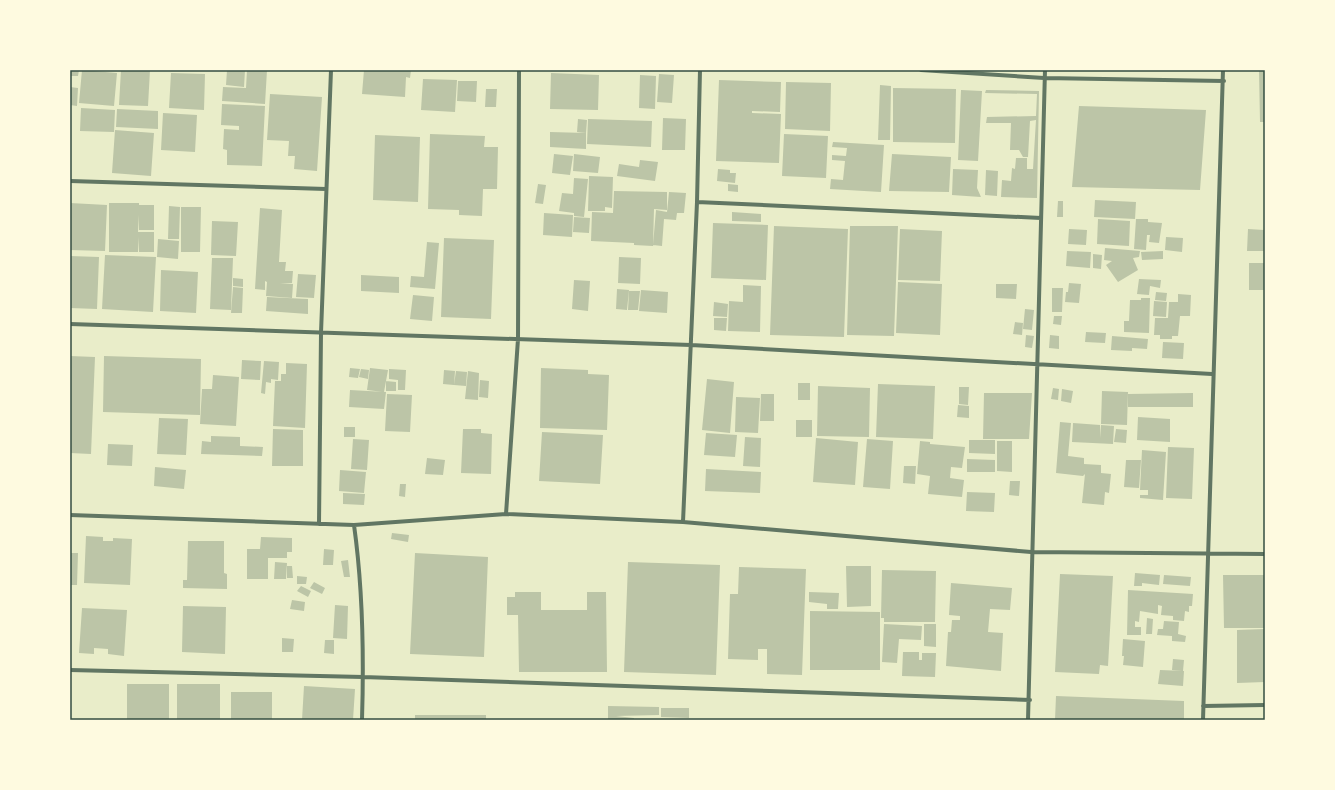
<svg xmlns="http://www.w3.org/2000/svg" width="1335" height="790" font-family="Raleway,sans-serif">
  <style>
    .building { fill: #bcc5a7 }
    .lines { fill: none; stroke-linecap: round; stroke-linejoin: round }
    .minor { stroke: #617663; stroke-width: 4 }
    .neatline { fill: none; stroke: #344e41; stroke-width: 1.5 }
  </style>
  <rect width="100%" height="100%" fill="#e9edc9"/>
  <path class="building" d="M70 70H79L78 76H70Z
    M82 70 117 73 114 106 79 103Z
    M121 70H150L148 106 119 105Z
    M227 70H245L244 87 226 85Z
    M247 70H267L265 104 222 101 223 87 246 88Z
    M364 70H411L410 78 406 77 405 97 362 94Z
    M1259 70H1265V122H1260Z
    M171 73 205 74 204 110 169 108Z
    M551 73 599 75 598 110 550 109Z
    M659 74 674 75 672 103 657 102Z
    M640 75 656 76 655 109 639 108Z
    M423 79 457 80 455 112 421 110Z
    M719 80 781 82 780 112 752 111V113L781 114 779 163 716 161Z
    M458 81H477L476 102 457 101Z
    M786 82 831 83 830 131 785 129Z
    M880 85 891 86 890 140H878Z
    M70 87 78 88 77 106 70 105Z
    M893 88 956 89 955 143 893 142Z
    M486 89H497L496 107H485Z
    M961 90 982 91 978 161 958 160Z
    M986 90 1039 91 1037 198 1001 197 1002 180 1011 181 1012 168 1015 169 1016 158H1027V169H1033L1036 120 1030 121 1028 157H1023L1019 150H1010L1011 123H986L987 117 1036 116 1037 94 985 93Z
    M270 94 322 97 317 171 294 169 295 156H288L289 141 267 140Z
    M222 104 265 106 262 166 227 165V150L223 149 224 129 239 130V126L221 125Z
    M1079 106 1206 110 1200 190 1072 187Z
    M81 108 115 110 114 132 80 131Z
    M117 109 158 111V129L116 127Z
    M163 113 197 115 195 152 161 150Z
    M663 118 686 119 685 150H662Z
    M578 119 587 120 586 133 577 132Z
    M588 119 652 121 651 147 587 144Z
    M115 130 154 133 151 176 112 173Z
    M550 132 586 133V149L550 147Z
    M430 134 485 136 484 147H498L497 189H483L482 216 459 215V210L428 209Z
    M784 134 828 136 826 178 782 176Z
    M375 135 420 137 418 202 373 200Z
    M833 142 884 145 881 192 830 189 831 179 843 180 845 161 832 160V155L846 156 847 148 832 147Z
    M554 154 573 156 570 175 552 173Z
    M574 154 600 157 598 173 573 171Z
    M892 154 951 157 949 192 889 191Z
    M640 160 658 162 655 181 617 176 619 164 639 167Z
    M718 169 730 170V173H736L735 183 717 181Z
    M953 169 978 170 977 188 981 197 952 195Z
    M986 170 998 171 997 196 985 195Z
    M589 176 613 177 612 208 605 207V211H588Z
    M574 178 588 179 584 217 574 216V213L559 211 562 193 573 194Z
    M538 184 546 185 543 204 535 203Z
    M728 184 738 185V192L728 191Z
    M614 191 667 192V210L654 209 653 246 634 245V243L591 241 592 212 613 213Z
    M669 192 686 193 684 213H677L676 220 664 219 662 246 653 245 656 210 667 212Z
    M1095 200 1136 202 1135 219 1094 217Z
    M1058 201H1063V217H1057Z
    M70 203 107 205 105 251 70 250Z
    M109 203H139V205H154V230H139V215L138 232H154V252H139V237L138 252H109Z
    M169 206 180 207 179 239H168Z
    M181 207H201L200 252H181Z
    M260 208 282 210 279 262H286L285 271H293L292 283H280L293 284 292 298 266 296 267 282 265 281V290L255 289Z
    M732 212 761 214V222L732 221Z
    M544 213 573 215 572 237 543 235Z
    M574 217 590 218 589 233 573 232Z
    M1098 219 1130 221 1129 246 1097 244Z
    M1136 219H1148V222L1162 223 1159 243 1149 242 1150 235H1147L1146 250 1134 249Z
    M212 221 238 222 236 256 211 255Z
    M713 223 768 225 766 280 711 278Z
    M774 226 848 229 844 337 770 335Z
    M850 226H898L894 336 847 335Z
    M900 229 942 231 940 281 898 280Z
    M1069 229 1087 230 1086 245 1068 244Z
    M1248 229 1264 230V251H1247Z
    M1166 237 1183 238 1182 252 1165 250Z
    M444 238 494 240 491 319 441 317Z
    M158 239 179 241 178 259 157 257Z
    M427 242 439 243 435 289 410 287 411 276 424 277Z
    M1105 248 1140 251 1139 257 1133 258 1138 270 1118 282 1106 265 1112 261 1104 260Z
    M1067 251 1091 252 1090 268 1066 266Z
    M1163 251V259L1142 260 1141 252Z
    M1093 254 1102 255 1101 269 1093 268Z
    M105 255 156 257 153 312 102 309Z
    M70 256 99 257 97 309 70 308Z
    M619 257 641 258 640 284 618 283Z
    M212 258H233L231 310 210 309Z
    M1249 263H1265V290H1249Z
    M161 270 198 272 196 313 160 311Z
    M298 274 316 275 314 298 296 297Z
    M361 275 399 277V293L361 291Z
    M233 278 243 279V287L233 286Z
    M1139 279 1161 280 1160 288 1150 286 1149 295 1137 294Z
    M574 280 590 281 588 311 572 309Z
    M898 282 942 284 940 335 896 333Z
    M1069 283 1081 284 1079 303 1065 302 1066 292H1068Z
    M996 284H1017L1016 299 996 298Z
    M743 285 761 286 760 332 728 331 729 301 743 302Z
    M233 287 243 288 242 313H231Z
    M1052 288H1063L1062 312H1052Z
    M617 289 629 290 627 310 616 309Z
    M641 290 668 292 667 313 639 311Z
    M629 291H640L638 310H628Z
    M1156 292 1167 293 1166 301 1155 300Z
    M1178 294 1191 295 1190 316H1180L1178 336H1172V339H1160V335H1154L1155 318H1168L1169 302H1178Z
    M413 295 434 297 432 321 410 319Z
    M267 297 308 299V314L266 311Z
    M1141 298H1150L1149 333 1124 332V321H1129L1130 300H1141Z
    M1154 301 1167 302 1166 317 1153 316Z
    M714 302 728 304 727 317 713 316Z
    M1025 309 1034 310 1032 330 1023 329Z
    M1054 316H1062L1061 325 1053 324Z
    M714 318H727L726 331 714 330Z
    M1015 322 1023 323 1022 335 1013 334Z
    M1086 332 1106 333 1105 343 1085 342Z
    M1026 335 1034 336 1032 348 1025 347Z
    M1050 335 1059 336V349L1049 348Z
    M1112 336 1148 339 1147 349 1132 348V351L1111 350Z
    M1163 342 1184 343 1183 359 1162 358Z
    M70 356 95 357 91 454 70 453Z
    M104 356 201 359 200 415 103 412Z
    M242 360 261 361 260 380 241 379Z
    M264 361 279 362 278 380 271 379V383L266 382 265 394 261 393Z
    M286 363 307 364 305 428 273 426 275 381H281V374H286Z
    M350 368 360 369 358 378 349 377Z
    M370 368 388 370 384 392 367 390Z
    M541 368 588 370V374L609 375 607 430 540 428Z
    M361 369 369 370 368 379 359 377Z
    M389 369 406 370 405 390H398V380L389 379Z
    M444 370 455 371 454 385 443 384Z
    M456 371 467 372 466 386 454 385Z
    M468 371 479 373 478 400 465 399Z
    M213 375 239 377 236 426 200 424 202 389H212Z
    M707 379 734 382 730 433 702 430Z
    M480 380 489 381 488 398 479 397Z
    M386 381 396 382V391H386Z
    M798 383H810V400H798Z
    M878 384 935 386 933 439 876 437Z
    M818 386 870 388 869 437 817 436Z
    M959 387H969L968 405 959 404Z
    M1053 388 1059 389 1058 400 1051 399Z
    M1062 389 1073 391 1071 403 1061 401Z
    M350 390 386 392 384 409 349 407Z
    M1102 391 1128 392 1127 425 1101 424Z
    M984 393H1032L1029 439H983Z
    M1193 393V407H1128V394Z
    M387 394 412 395 410 432 385 431Z
    M761 394H774V421H760Z
    M736 397 760 398 758 433 735 432Z
    M958 405 969 406V418L957 417Z
    M1138 417 1170 419V442L1137 440Z
    M159 418 188 419 186 455 157 454Z
    M796 420H812V437H796Z
    M1060 422 1071 423 1068 456 1084 458V464L1101 465V473L1111 474 1109 493 1105 492 1104 505 1082 503 1085 474 1083 476 1056 473Z
    M1073 423 1100 425V438L1101 425 1114 426 1113 444 1072 442Z
    M344 427H355V437H344Z
    M273 429 303 430V466H272Z
    M463 429H481V433L492 434 491 474 461 473Z
    M1116 429 1127 430 1126 443 1114 442Z
    M542 432 603 435 600 484 539 481Z
    M706 433 737 435 735 457 704 455Z
    M211 436 240 437V446L263 447 262 456 201 454 202 441 211 442Z
    M745 437 761 438 760 467 743 466Z
    M816 438 858 442 855 485 813 482Z
    M353 439 369 440 367 470 351 469Z
    M867 439 893 441 890 489 863 487Z
    M969 440H995V454L969 453Z
    M920 441 930 442V444L965 447 962 468 951 467 950 478 964 480 962 497 928 494 930 476 917 474Z
    M997 441H1012V472L997 471Z
    M108 444 133 445 132 466 107 465Z
    M1168 447 1194 448 1192 499 1166 498Z
    M1142 450 1166 452 1163 500 1140 498V495H1148V490H1140Z
    M427 458 445 460 443 475 425 474Z
    M967 459 995 460V472H967Z
    M1126 460H1141L1139 488 1124 487Z
    M904 466H916L915 484 903 483Z
    M155 467 186 470 184 489 154 486Z
    M706 469 761 472 760 493 705 491Z
    M340 470 366 472 364 493 339 491Z
    M1010 481H1020L1019 496 1009 495Z
    M400 484H406L405 497 399 496Z
    M967 492 995 493 994 512 966 511Z
    M343 493 365 494 364 505 343 504Z
    M392 533 409 535 408 542 391 539Z
    M86 536 103 537V541H113V538L132 539 130 585 84 583Z
    M261 537 292 538V552H287V558H268V579H247V549H260Z
    M188 541H224V573L227 574V589L183 588V580H187Z
    M324 549 334 550 333 565H323Z
    M70 553H78L77 585H70Z
    M415 553 488 557 484 657 410 654Z
    M348 560 350 577H344L341 561Z
    M275 562 287 563 286 579H274Z
    M628 562 720 565 716 675 624 672Z
    M287 566H292L293 578H287Z
    M846 566H871V606L847 607Z
    M739 567 806 569 802 675 767 674V649H758V660L728 659 730 594H738Z
    M882 570 936 571 935 622H884V618H881Z
    M1135 573 1160 575 1159 585 1142 583V586H1134Z
    M1060 574 1113 576 1108 666 1100 665 1099 674 1055 672Z
    M1164 575 1191 577 1190 586 1163 584Z
    M1223 575H1265V628H1224Z
    M297 576 307 577 306 584H297Z
    M314 582 325 588 322 594 310 588Z
    M951 583 1012 588 1010 610 990 609 988 632 1003 633 1001 671 946 666 948 632H951L952 620H960V616L949 615Z
    M301 586 311 591 308 597 297 591Z
    M1128 590 1193 594 1192 606H1189V612L1185 611 1184 621 1173 620V616L1161 615 1162 606 1158 605V614L1140 611 1139 622 1135 621V627H1141V635H1127Z
    M515 592H541V610H587V592H606L607 672H519L518 615H507V597H515Z
    M809 592 839 593 838 609H827V604L809 602Z
    M292 600 305 602 304 611 290 609Z
    M335 605 348 606 347 639 333 638Z
    M183 606 226 607 225 654 182 652Z
    M82 608 127 610 124 656 108 654V649L94 648V654L79 653Z
    M810 611 880 612V670H810Z
    M1147 618 1153 619 1152 634H1146Z
    M1164 621 1179 622 1178 634 1186 636 1185 642 1172 641V636L1157 635 1158 629H1163Z
    M884 624 922 626 921 640 899 639 897 663 882 662Z
    M924 624H936V647L924 646Z
    M1265 629V682L1237 683V630Z
    M282 638 294 639 293 652H282Z
    M1123 639 1145 641 1143 667 1123 665 1124 656H1122Z
    M325 640H334V654L324 653Z
    M903 652H919V660H922V653H936L935 677 902 676Z
    M1173 659 1184 660 1183 671 1172 670Z
    M1160 670 1184 671 1183 686 1158 684Z
    M127 684H169V720H127Z
    M177 684H220V720H177Z
    M304 686 355 689 353 720H302Z
    M231 692H272V720H231Z
    M1056 696 1184 701V720H1055Z
    M608 706 659 707V715L616 716 634 718V720H608Z
    M661 708H689V718L661 717Z
    M415 715H486V720H415Z"/>
  <g class="lines">
    <path class="minor" d="M921 70 1044 78 1224 81
      M70 181 326 189
      M697 202 1041 218
      M70 324 691 345 1212 374
      M506 514 518 339 519 70
      M70 515 354 525 506 514 683 522 1031 552 1265 554
      M683 522 697 202 700 70
      M319 524 321 333 331 70
      M354 525C363 589 364 655 362 720
      M70 670 363 677 1030 700
      M1203 706 1265 705
      M1028 720 1045 70
      M1203 720 1223 70"/>
  </g>
  <rect width="1335" height="790" fill="none" stroke="#fefae0" stroke-width="142"/>
  <rect x="71" y="71" width="1193" height="648" class="neatline"/>
</svg>
